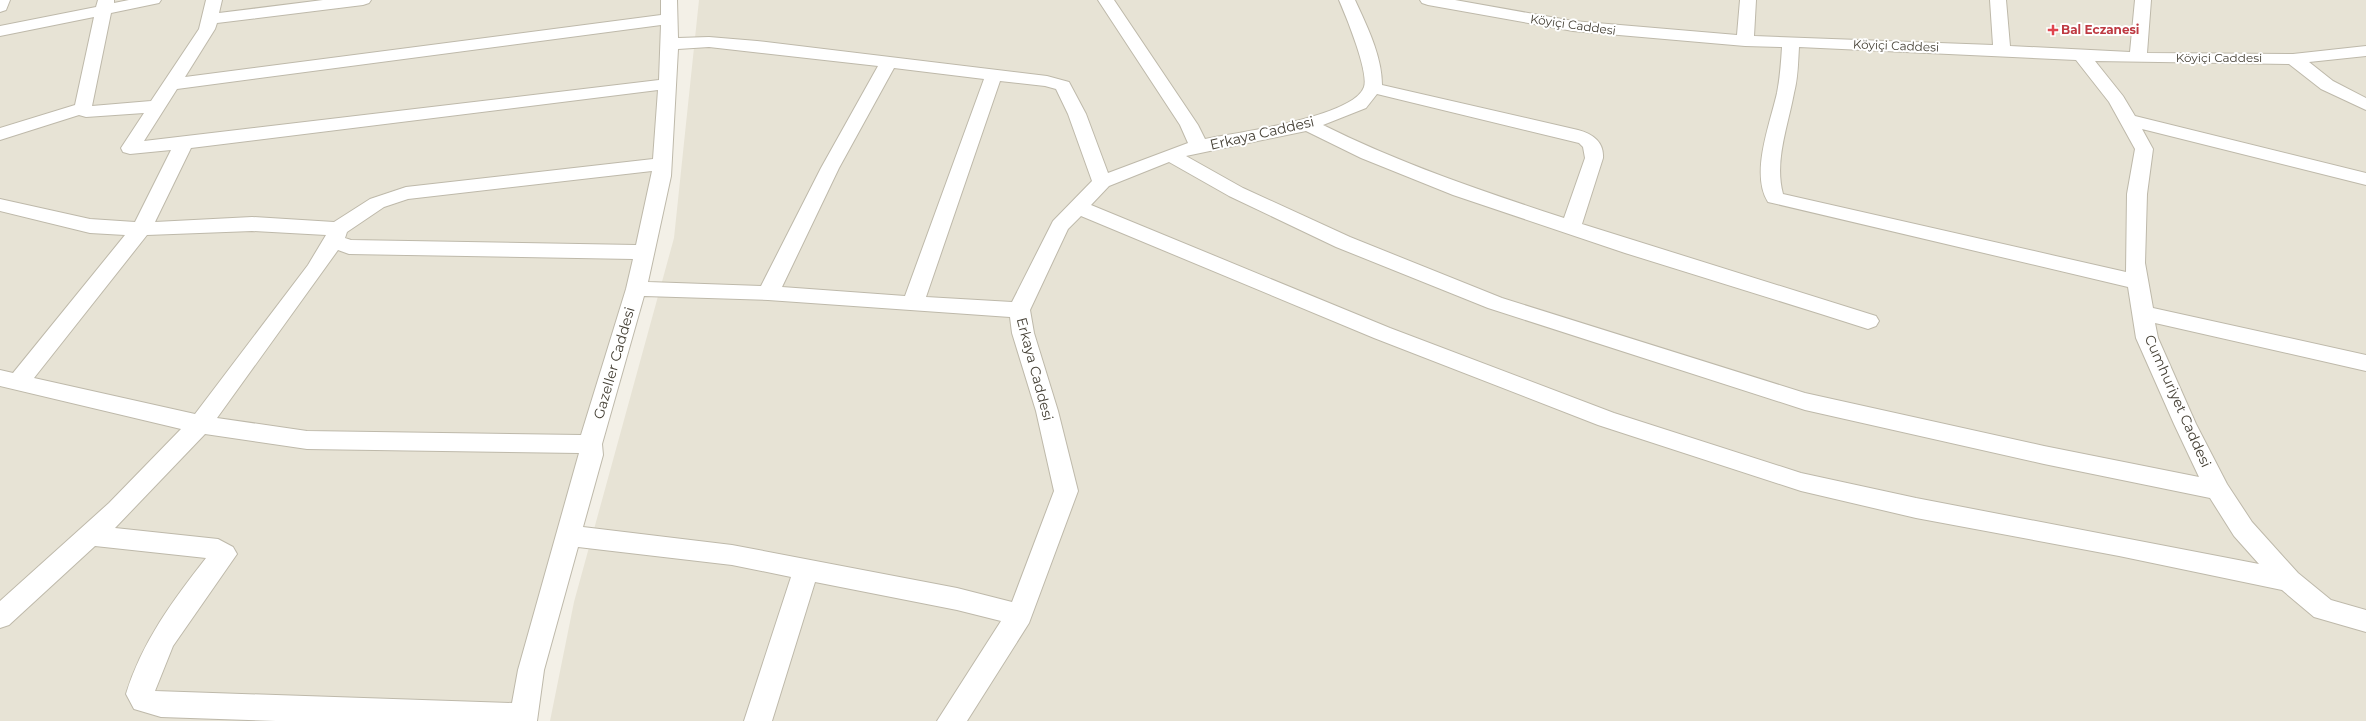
<svg xmlns="http://www.w3.org/2000/svg" width="2366" height="721" font-family="Montserrat,sans-serif">
  <style>
    .residential { fill: #e7e3d5 }
    .lines { fill: none; stroke-linecap: round; stroke-linejoin: round }
    .minor-casing { stroke: #beb9aa; stroke-width: 2 }
    .minor { fill: #fff; fill-rule: evenodd }
    .health-dot { fill: #e0444e; stroke: #fff; stroke-width: 1.5 }
    .labels { text-anchor: middle; stroke-width: 4; stroke-linejoin: round; paint-order: stroke }
    .far-street-label { font-size: 12px; fill: #464136; stroke: #fff }
    .far-health-label { font-size: 12px; font-weight: bold; fill: #be3a42; stroke: #fff; text-anchor: start }
    .street-label { font-size: 14px; fill: #464136; stroke: #fff }
  </style>
  <rect width="100%" height="100%" fill="#f3f0e7"/>
  <path class="residential" d="M0 0H663L654 203 523 721H0Z
    M699 0H2366V721H550L574 602 674 238Z"/>
  <g class="lines">
    <defs>
      <path id="minor" d="M0 0H10L6 10 0 12Z
        M98 0H114V3L129 0H161L159 3 111 13 92 106 151 101 199 29 206 0H222L219 13 323 0H371L369 3 363 5 217 23 215 29 185 77 661 15V0H677L678 38 709 37 757 41 1047 76 1069 82 1086 114 1108 173 1188 143 1180 125 1098 0H1114L1198 125 1205 139C1235 133 1354 117 1364 87 1369 72 1346 16 1339 0H1355C1367 26 1382 56 1382 85L1578 130C1593 134 1604 142 1603 158L1582 224 1876 316 1879 321 1876 326 1868 329 1821 314 1625 253 1453 195 1361 158 1306 131 1186 156 1243 188 1350 237 1502 298 1805 393 2044 446 2199 477 2174 424 2136 338 2128 287 1768 202C1750 174 1770 124 1777 93 1780 78 1781 63 1782 47L1745 46 1573 31 1428 5 1422 3 1420 0H1455L1573 21 1737 35 1740 0H1756L1754 36 1993 45 1990 0H2006L2010 46 2130 52 2135 0H2151L2147 53 2293 54 2366 46V56L2309 62 2333 81 2366 98V110L2321 89 2289 64 2095 61 2123 96 2135 116 2366 173V185L2142 129 2153 149 2147 194 2145 263 2153 308 2366 355V371L2155 323 2158 338 2196 424 2227 484 2252 522 2298 573 2331 600 2366 610V632L2314 617 2282 590 2119 556 1916 518 1801 491 1598 425 1374 338 1081 216 1068 229 1030 310 1034 333 1058 411 1078 491 1029 623 967 721H937L1001 621 957 610 815 582 772 721H744L791 577 732 565 578 547 544 670 537 721H276L161 717 134 709 126 694C142 642 173 600 206 558L95 546 9 625 0 628V601L109 503 181 429 0 386V370L13 373 125 235 90 233 0 211V199L90 219 135 222 171 150 130 154 123 152 121 148 144 113 86 117 79 115 0 140V128L75 105 94 17 0 36V26L96 7ZM661 25 659 80 144 141 177 89ZM709 47 878 66 821 168 761 286 648 282 671 176 678 49ZM1799 47 2076 60 2109 102 2135 149 2127 194 2126 272 1783 194C1774 161 1788 126 1794 93 1798 78 1798 63 1799 47ZM894 68 984 79 905 296 782 287 839 168ZM1000 81 1045 86 1056 89 1068 114 1092 181 1053 221 1012 302 926 297ZM658 90 653 159 406 187 370 199 334 222 252 217 155 222 191 148ZM1377 94 1579 143 1583 147 1585 158 1564 218C1482 191 1401 164 1323 125L1366 108ZM1169 162 1229 196 1336 247 1488 308 1805 410 2044 464 2210 498 2234 536 2259 564 1916 498 1801 473 1614 413 1390 328 1091 205 1109 186ZM652 171 636 245 351 240 345 238 347 232 384 207 408 199ZM252 231 326 235 308 265 195 414 34 378 147 235ZM338 250 349 254 633 259 626 289 581 435 307 431 217 418ZM644 296 768 300 1010 317 1012 333 1036 411 1054 491 1012 602 957 588 732 545 583 527 603 455 602 444ZM205 434 307 449 579 453 518 670 512 703 155 691 173 646 237 554 233 547 218 539 115 528Z"/>
    </defs>
    <use href="#minor" class="minor-casing"/>
    <use href="#minor" class="minor"/>
  </g>
  <path class="health-dot" d="M2051 24h4v4h4v4h-4v4h-4v-4h-4v-4h4z"/>
  <g class="labels">
    <g class="far-street-label">
      <text transform="translate(1573 25) rotate(8)" y="4">Köyiçi Caddesi</text>
      <text transform="translate(1896 46) rotate(2)" y="4">Köyiçi Caddesi</text>
      <text x="2219" y="62">Köyiçi Caddesi</text>
    </g>
    <g class="far-health-label">
      <text x="2061" y="34">Bal Eczanesi</text>
    </g>
    <g class="street-label">
      <text transform="translate(1262 133) rotate(-13)" y="5">Erkaya Caddesi</text>
      <text transform="translate(614 363) rotate(-74)" y="5">Gazeller Caddesi</text>
      <text transform="translate(1035 369) rotate(75)" y="5">Erkaya Caddesi</text>
      <text transform="translate(2178 401) rotate(66)" y="5">Cumhuriyet Caddesi</text>
    </g>
  </g>
</svg>
